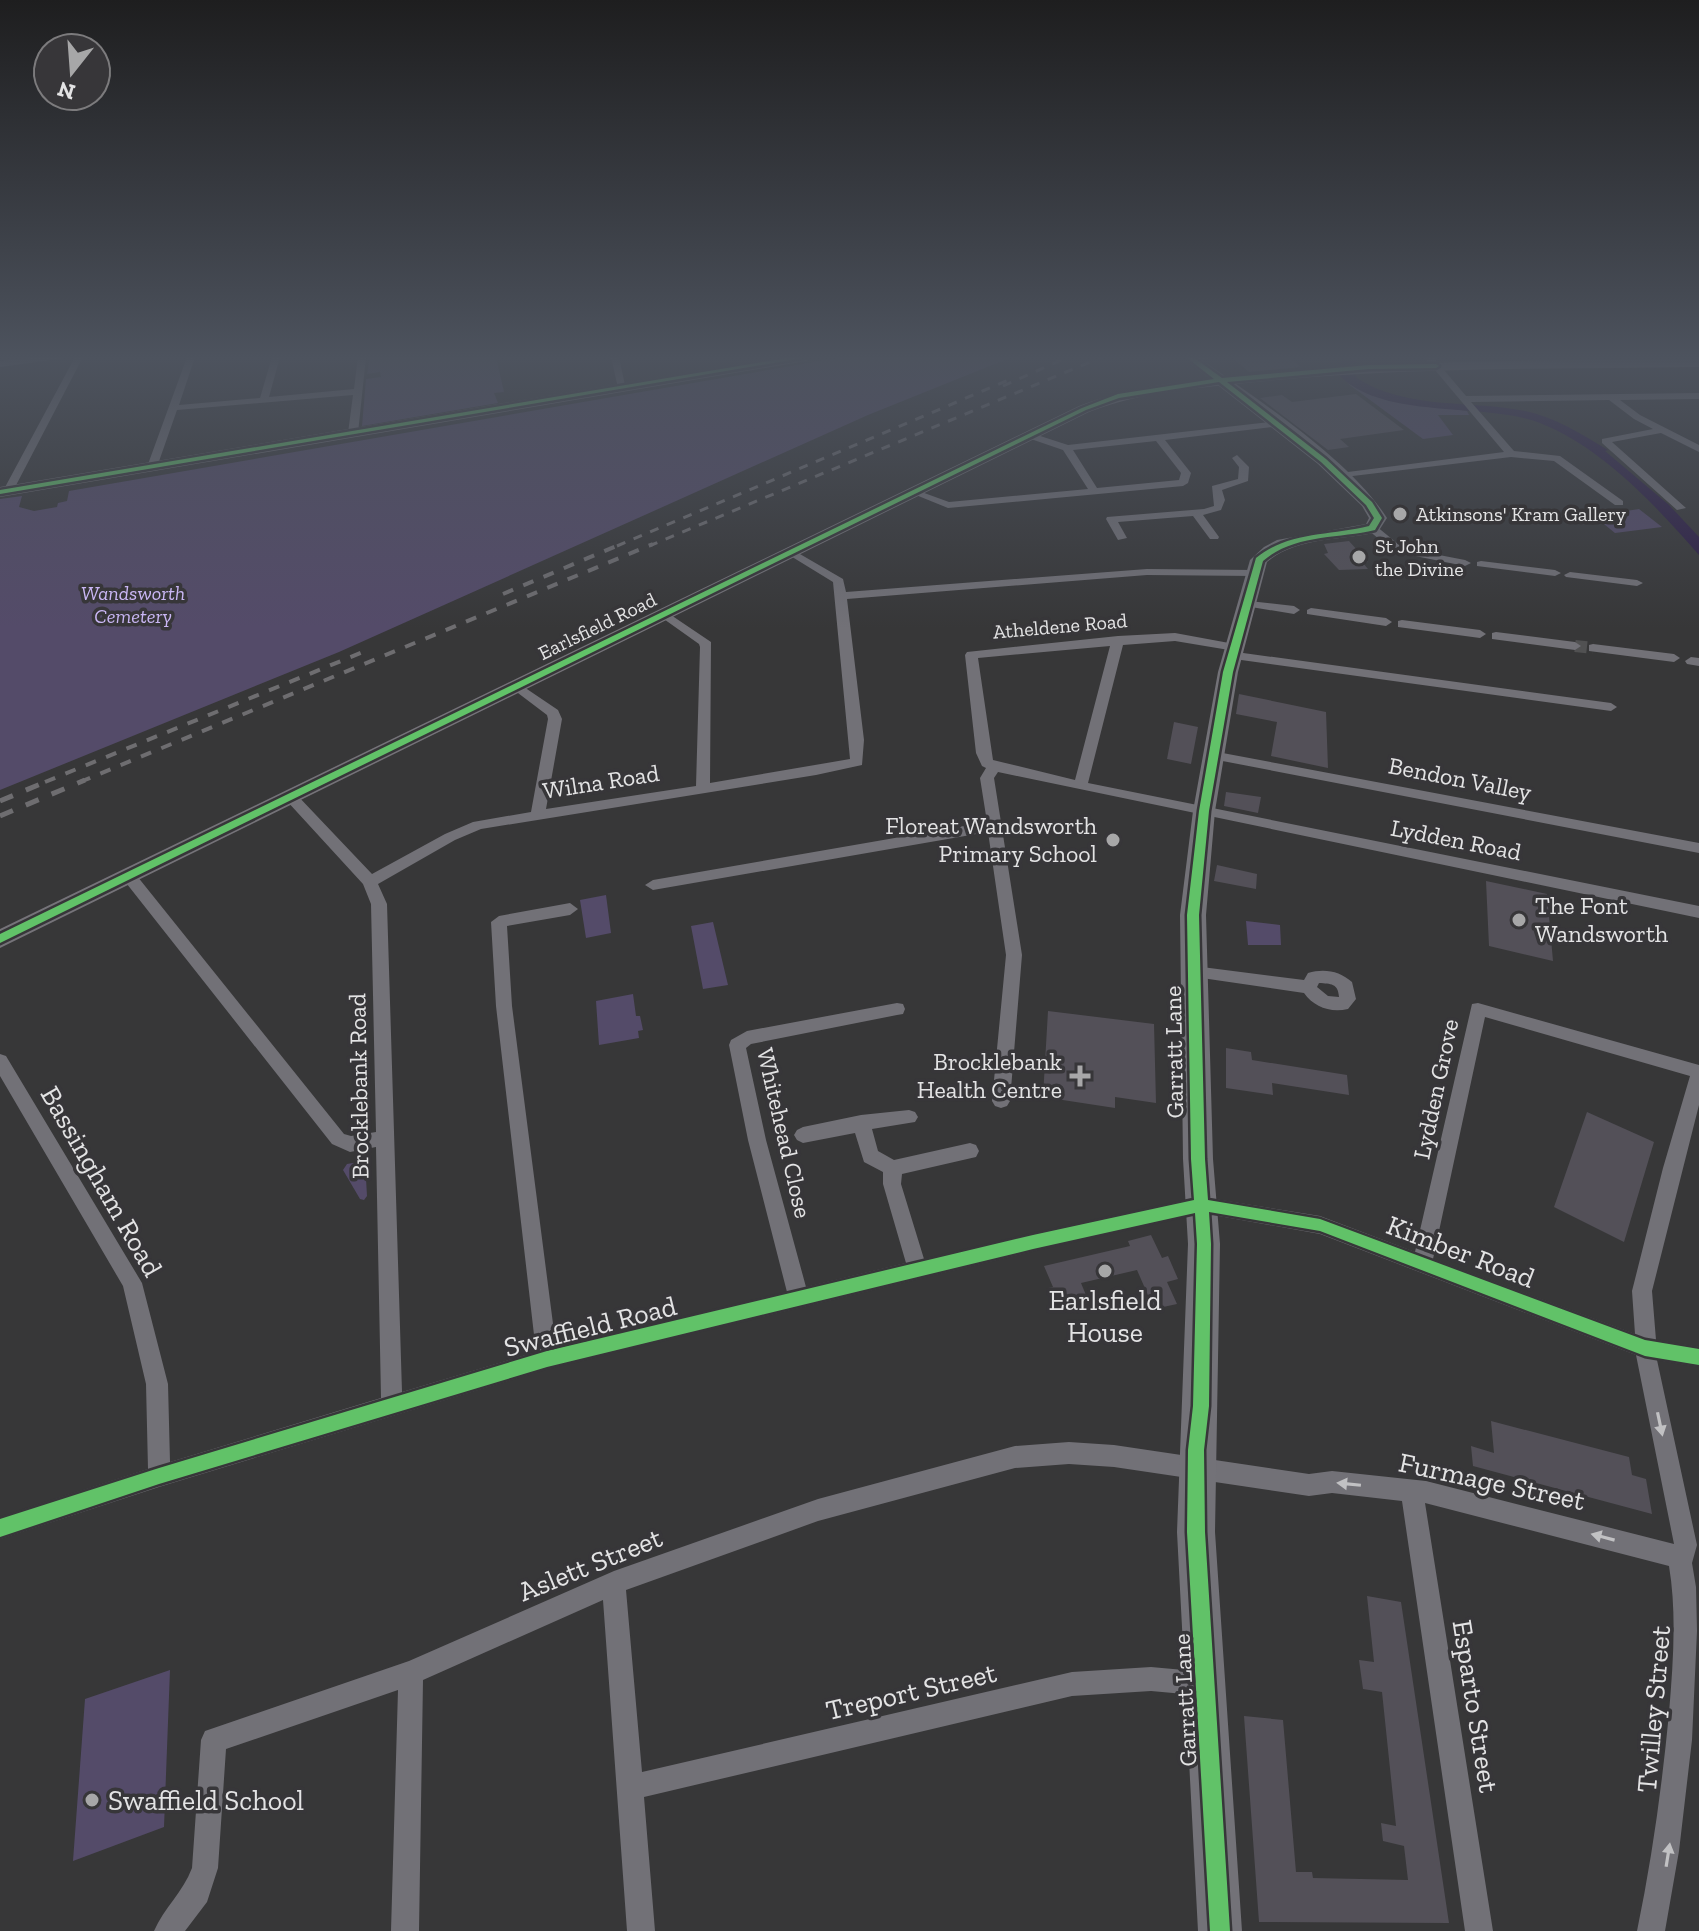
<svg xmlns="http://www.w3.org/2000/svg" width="1699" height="1931" font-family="'Zilla Slab',serif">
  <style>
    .green { fill: #544b69 }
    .water { fill: #2d1e46 }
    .building { fill: #535058 }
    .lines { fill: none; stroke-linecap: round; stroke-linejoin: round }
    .street-tunnel { stroke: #515152; stroke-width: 12; stroke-dasharray: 12 6; stroke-linecap: butt }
    .street { fill: #727177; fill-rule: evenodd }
    .secondary { fill: #757379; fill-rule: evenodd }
    .primary { fill: #737278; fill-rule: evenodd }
    .rail-far2 { stroke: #6e6d70; stroke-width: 3; stroke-dasharray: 9 9; stroke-linecap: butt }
    .rail-far1 { stroke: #6e6d70; stroke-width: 4; stroke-dasharray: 11 11; stroke-linecap: butt }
    .rail { stroke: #6e6d70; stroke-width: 5; stroke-dasharray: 14 14; stroke-linecap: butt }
    .cycleway-casing { stroke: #373639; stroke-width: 5 }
    .cycleway { fill: #61c268; fill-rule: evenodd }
    .oneway { fill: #c1c1c3 }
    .poi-dot { fill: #a7a7a8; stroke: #373639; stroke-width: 3 }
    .labels { text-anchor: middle; stroke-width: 7; stroke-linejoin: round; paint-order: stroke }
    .far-poi-label { font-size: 20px; fill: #e3e3e4; stroke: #373639; text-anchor: start }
    .far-park-label { font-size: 20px; font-style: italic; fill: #cab7f5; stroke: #373639 }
    .far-street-label { font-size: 20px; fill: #e3e3e4; stroke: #373639 }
    .street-label { font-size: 24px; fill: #e3e3e4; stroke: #373639 }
    .poi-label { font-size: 24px; fill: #e3e3e4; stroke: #373639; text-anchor: end }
    .near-street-label { font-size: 28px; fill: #e3e3e4; stroke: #373639 }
    .near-poi-label { font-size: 28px; fill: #e3e3e4; stroke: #373639 }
  </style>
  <rect width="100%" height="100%" fill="#373738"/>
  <path class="green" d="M370 357H496L504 392 494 393 498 403 362 426 366 379 381 377 380 372 367 374Z
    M843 357H1012L868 415 339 652 0 790V499L22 496 19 507 34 511 57 507 58 503 67 501 69 491Z
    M1347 383 1381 398 1467 411 1469 415H1438L1453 435 1423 439Z
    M1639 509 1662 527 1615 533 1594 516Z
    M606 895 611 933 586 938 580 900Z
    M1246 921 1280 925 1281 945H1248Z
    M713 922 728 985 703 989 691 926Z
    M633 994 636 1016H640L643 1030 638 1031 639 1038 599 1045 596 1001Z
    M365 1161 367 1196 364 1200 360 1199 343 1170 347 1164Z
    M170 1670 164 1827 73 1861 85 1699Z"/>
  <path class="water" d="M1341 357H1357L1354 372 1357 378C1405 410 1471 400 1525 411 1555 417 1581 434 1608 450L1605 451 1669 505 1699 537V555C1655 505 1603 448 1540 423 1483 401 1384 421 1339 375Z"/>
  <path class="building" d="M1232 357H1288L1301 367 1249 372Z
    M1356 394 1404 430 1340 439 1349 447 1328 450 1260 398 1282 395 1292 402Z
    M1349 541 1368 562 1363 563 1368 569 1339 570 1324 554 1328 553 1324 544Z
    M1239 694 1326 712 1328 768 1271 756 1277 722 1236 714Z
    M1174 722 1198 727 1191 764 1167 759Z
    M1226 792 1261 797 1258 813 1224 806Z
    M1217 865 1257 874 1256 889 1214 881Z
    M1486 881 1547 894 1553 961 1489 946Z
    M1048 1011 1154 1024 1156 1103 1115 1097V1108L1043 1097Z
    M1226 1048 1251 1052 1252 1060 1347 1075 1349 1095 1272 1083 1273 1095 1226 1088Z
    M1587 1112 1654 1142 1624 1242 1554 1207Z
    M1151 1235 1162 1258 1168 1256 1178 1279 1167 1282 1177 1304 1154 1309 1137 1270 1081 1283 1088 1300 1056 1308 1048 1288 1053 1287 1044 1266 1130 1246 1128 1241Z
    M1491 1421 1629 1457 1632 1475 1646 1479 1652 1514 1473 1466 1471 1446 1494 1453Z
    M1367 1596 1401 1602 1449 1923 1259 1922 1244 1716 1283 1720 1296 1872H1312L1313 1878 1408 1880 1404 1846 1383 1841 1381 1823 1396 1826 1382 1692 1363 1689 1359 1660 1374 1662Z"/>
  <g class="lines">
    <path class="street-tunnel" d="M1575 646 1593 648"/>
    <path class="street" d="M41 357H73L0 367V361Z
      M75 357H83L13 491 4 493 3 491Z
      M187 357H195L179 405 260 398 272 357H280L269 397 354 389 358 357H366L358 433 353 436 348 433 353 395 177 410 157 467 148 469 147 467Z
      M611 357H619L626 390 618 388Z
      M1193 357H1216L1189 362V358Z
      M1424 357H1433L1466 396 1699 393V399L1620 400 1640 415 1699 445V452L1661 433 1612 442 1686 508 1677 510 1602 443V439L1653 429 1634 419 1609 400 1471 402 1514 451 1560 456 1623 501V505H1615L1554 461 1511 457 1336 478 1335 476 1340 473 1504 452Z
      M1278 421 1283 424 1281 426 1165 440 1191 473 1188 483 1183 486 948 508 911 493 916 490 949 502 1088 489 1063 450 1028 438 1026 436 1031 433 1068 445ZM1156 441 1181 473 1179 480 1097 488 1073 450Z
      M1237 455 1249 467 1248 481 1222 490 1225 500 1221 510 1203 515 1219 537 1218 539H1210L1193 516 1118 522 1127 538 1118 540 1106 519 1107 517 1204 509 1214 506 1212 486 1238 479 1239 467 1232 458Z
      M1368 526H1376L1403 548 1465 560 1471 563 1465 566 1395 552 1368 530Z
      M793 550 843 579 846 592 1147 569 1255 570 1261 573 1255 576 1147 575 847 599 864 740 862 765 816 775 481 829 455 840 378 884 387 904 402 1392 536 1352 496 1006 491 922 499 916 570 903 578 909 570 915 507 926 512 1006 556 1347 787 1292 748 1140 729 1045 731 1040 747 1031 897 1003 903 1004 905 1009 903 1014 897 1015 751 1044 746 1048 766 1140 806 1287 906 1263 883 1184V1172L864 1162 855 1133 803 1143 797 1140 794 1135 797 1130 803 1127 861 1115 909 1110 915 1112 918 1117 915 1122 872 1129 878 1151 894 1160 970 1143 976 1145 979 1151 976 1157 902 1174 901 1184 924 1259 1202 1197 1320 1216 1415 1252 1472 1004 1478 1003 1699 1065V1105L1652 1291 1656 1340 1699 1347V1367L1657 1360 1697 1545 1692 1563 1696 1587 1697 1631 1692 1740 1679 1851 1665 1931H1637C1652 1859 1662 1786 1669 1713 1673 1664 1677 1614 1669 1566L1425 1503 1493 1931H1465L1402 1501 1332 1493 1309 1496 1114 1467 1069 1464 1015 1468 818 1521 626 1590 642 1772 1072 1672 1151 1667 1206 1672 1215 1675 1218 1684 1215 1693 1206 1696 1151 1691 1072 1696 644 1797 655 1931H627L603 1600 423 1680 419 1931H391L398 1690 226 1749 218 1868 207 1902 185 1931H154C164 1908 183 1892 192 1868L201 1740 205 1731 409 1661 614 1571 818 1499 1015 1446 1069 1442 1114 1445 1309 1474 1332 1471 1426 1481 1674 1544 1636 1355 1320 1234 1202 1213 1033 1251 547 1369 159 1487 0 1539V1517L148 1469 146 1384 123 1286 0 1076V1054L6 1056 142 1283 168 1384 170 1462 381 1398 376 1147 350 1152 332 1144 123 879 121 875 123 871H133L344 1134 351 1136 376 1132 371 904 363 884 286 800 284 797 286 794H296L372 874 445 834 473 822 531 812 548 719 547 715 514 690V684L518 683 558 710 562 719 546 809 696 786 700 647 699 644 661 617 659 615 665 611 711 642 710 783 850 759 833 582 789 555 787 553ZM1485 1017 1690 1076 1663 1168 1632 1291 1635 1334 1433 1259Z
      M1481 561 1555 570 1561 573 1555 576 1477 566V562Z
      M1570 572 1637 580 1643 583 1637 586 1566 577 1564 575Z
      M1249 601 1294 606 1300 610 1294 614 1245 606V602Z
      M1311 608 1386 618 1392 622 1386 626 1307 614V610Z
      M1402 620 1480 630 1486 634 1480 638 1398 627V621Z
      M1496 632 1575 642 1581 646 1575 650 1492 639V633Z
      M1175 633 1240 645 1242 648 1236 652 1611 703 1617 707 1611 711 1234 659 1228 655 1235 651 1175 641 1123 645 1088 783 1699 906V918L998 772 994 778 1022 955 1010 1101 1007 1106 1001 1108 995 1106 992 1101 1006 955 988 832 653 890 645 885 653 880 987 822 980 778 986 768 982 766 976 753 965 655 967 652 1118 636ZM1110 646 1075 780 993 760 978 658Z
      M1593 644 1674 654 1680 658 1674 662 1589 651V645Z
      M1691 657 1699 658V666L1687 664 1685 661Z
      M1212 751 1699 843V853L1207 758V752Z
      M1194 966 1304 980 1308 973C1324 968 1340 971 1352 982L1356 999 1348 1009C1330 1013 1314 1007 1304 993L1188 976 1186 972 1188 968ZM1319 983C1331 984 1338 983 1339 997L1328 996 1317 987Z"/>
    <path class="secondary" d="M781 357H812L806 361 0 497V487Z
      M1699 359V367C1551 369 1403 367 1256 382 1199 388 1143 391 1089 412L0 948V929L1079 406C1137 384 1196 380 1257 374 1404 359 1552 361 1699 359Z"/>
    <path class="primary" d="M1182 357H1198C1257 400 1348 457 1387 518L1378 532C1341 541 1298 536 1267 562L1238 672 1215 811 1206 915 1213 1159 1220 1244 1215 1532 1242 1931H1198L1177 1532 1188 1244 1183 1159 1180 915 1193 811 1218 672 1250 560 1264 547 1277 540 1366 524 1369 518 1362 506 1318 464Z"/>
    <path class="rail-far2" d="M1003 386 1068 357
      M617 546 1011 379
      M649 546 1102 357"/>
    <path class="rail-far1" d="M503 594 621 544
      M45 782 363 652
      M80 782 653 544"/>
    <path class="rail" d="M0 801 50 780
      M0 816 85 780"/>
    <defs>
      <path id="cycleway" d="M793 357H809L0 494V490Z
        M1186 357H1193L1222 378 1369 365 1436 364 1439 366 1436 368 1369 369 1227 382 1326 459 1372 502 1382 518 1375 530C1337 539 1294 534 1263 561L1233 672 1209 811 1199 915 1205 1159 1208 1200 1320 1219 1645 1340 1699 1349V1365L1645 1356 1320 1231 1209 1212 1211 1244 1209 1406 1204 1450 1205 1532 1230 1931H1210L1187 1532 1188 1450 1193 1406 1197 1244 1195 1213 1033 1249 547 1367 159 1484 0 1537V1519L159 1468 547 1351 1033 1235 1194 1200 1191 1159 1187 915 1199 811 1223 672 1256 558C1289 531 1330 536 1369 526L1374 518 1366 505 1321 462 1219 382 1119 398 1086 410 0 943V934L1082 408 1118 394 1214 379Z"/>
    </defs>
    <use href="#cycleway" class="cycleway-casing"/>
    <use href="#cycleway" class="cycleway"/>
  </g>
  <defs><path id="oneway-solid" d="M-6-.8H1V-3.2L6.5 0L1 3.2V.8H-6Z" transform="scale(2)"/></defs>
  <g class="oneway">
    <use href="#oneway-solid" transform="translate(1660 1424) rotate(78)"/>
    <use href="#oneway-solid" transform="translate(1349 1484) rotate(-174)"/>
    <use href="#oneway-solid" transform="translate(1603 1537) rotate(-165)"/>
    <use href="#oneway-solid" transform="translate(1668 1855) rotate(-81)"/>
  </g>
  <linearGradient id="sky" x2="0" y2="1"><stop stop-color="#1e1e1f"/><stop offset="0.57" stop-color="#4d535e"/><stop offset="1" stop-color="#4d535e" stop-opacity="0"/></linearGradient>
  <rect width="1699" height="628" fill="url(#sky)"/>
  <g class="poi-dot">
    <circle cx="1400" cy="514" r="8"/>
    <circle cx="1359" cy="557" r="8"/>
    <circle cx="1113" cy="840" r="8"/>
    <circle cx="1519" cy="920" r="8"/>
    <path d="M1076 1064h8v8h8v8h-8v8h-8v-8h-8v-8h8z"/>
    <circle cx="1105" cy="1271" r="8"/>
    <circle cx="92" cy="1800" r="8"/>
  </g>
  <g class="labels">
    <g class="far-poi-label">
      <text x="1416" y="521">Atkinsons' Kram Gallery</text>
      <text x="1375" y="553">St John<tspan x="1375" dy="23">the Divine</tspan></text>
    </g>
    <g class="far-park-label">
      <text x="133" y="600">Wandsworth<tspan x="133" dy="23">Cemetery</tspan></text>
    </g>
    <g class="far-street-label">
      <text transform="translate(597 626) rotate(-26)" y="7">Earlsfield Road</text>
      <text transform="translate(1060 626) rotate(-5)" y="7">Atheldene Road</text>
    </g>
    <g class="street-label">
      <text transform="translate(1460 779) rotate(11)" y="8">Bendon Valley</text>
      <text transform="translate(601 782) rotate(-9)" y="8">Wilna Road</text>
      <text transform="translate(1456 840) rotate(11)" y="8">Lydden Road</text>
      <text transform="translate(1174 1052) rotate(-91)" y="8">Garratt Lane</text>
      <text transform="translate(359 1086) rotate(-91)" y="8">Brocklebank Road</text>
      <text transform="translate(1436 1089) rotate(-78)" y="8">Lydden Grove</text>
      <text transform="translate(784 1133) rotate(77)" y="8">Whitehead Close</text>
      <text transform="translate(1185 1700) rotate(-93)" y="8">Garratt Lane</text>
    </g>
    <g class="poi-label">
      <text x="1097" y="834">Floreat Wandsworth<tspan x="1097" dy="28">Primary School</tspan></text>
      <text x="1535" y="914" text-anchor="start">The Font<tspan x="1535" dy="28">Wandsworth</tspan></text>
      <text x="1062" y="1070">Brocklebank<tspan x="1062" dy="28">Health Centre</tspan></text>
    </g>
    <g class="near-street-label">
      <text transform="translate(102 1181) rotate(60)" y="10">Bassingham Road</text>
      <text transform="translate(1461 1251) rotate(21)" y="10">Kimber Road</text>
      <text transform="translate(590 1326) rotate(-14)" y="10">Swaffield Road</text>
      <text transform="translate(1492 1481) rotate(12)" y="10">Furmage Street</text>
      <text transform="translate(590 1564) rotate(-22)" y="10">Aslett Street</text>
      <text transform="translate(911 1691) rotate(-13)" y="10">Treport Street</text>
      <text transform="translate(1476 1706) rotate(81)" y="10">Esparto Street</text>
      <text transform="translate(1653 1709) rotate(-85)" y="10">Twilley Street</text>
    </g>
    <g class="near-poi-label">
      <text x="1105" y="1310">Earlsfield<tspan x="1105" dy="32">House</tspan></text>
      <text x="108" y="1810" text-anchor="start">Swaffield School</text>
    </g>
  </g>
  <g transform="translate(72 72) rotate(197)"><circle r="38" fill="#373639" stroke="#7c7b7d" stroke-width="2"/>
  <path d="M0-6L14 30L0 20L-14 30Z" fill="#a7a7a8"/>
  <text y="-12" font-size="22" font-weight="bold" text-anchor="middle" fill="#e3e3e4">N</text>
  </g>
</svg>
